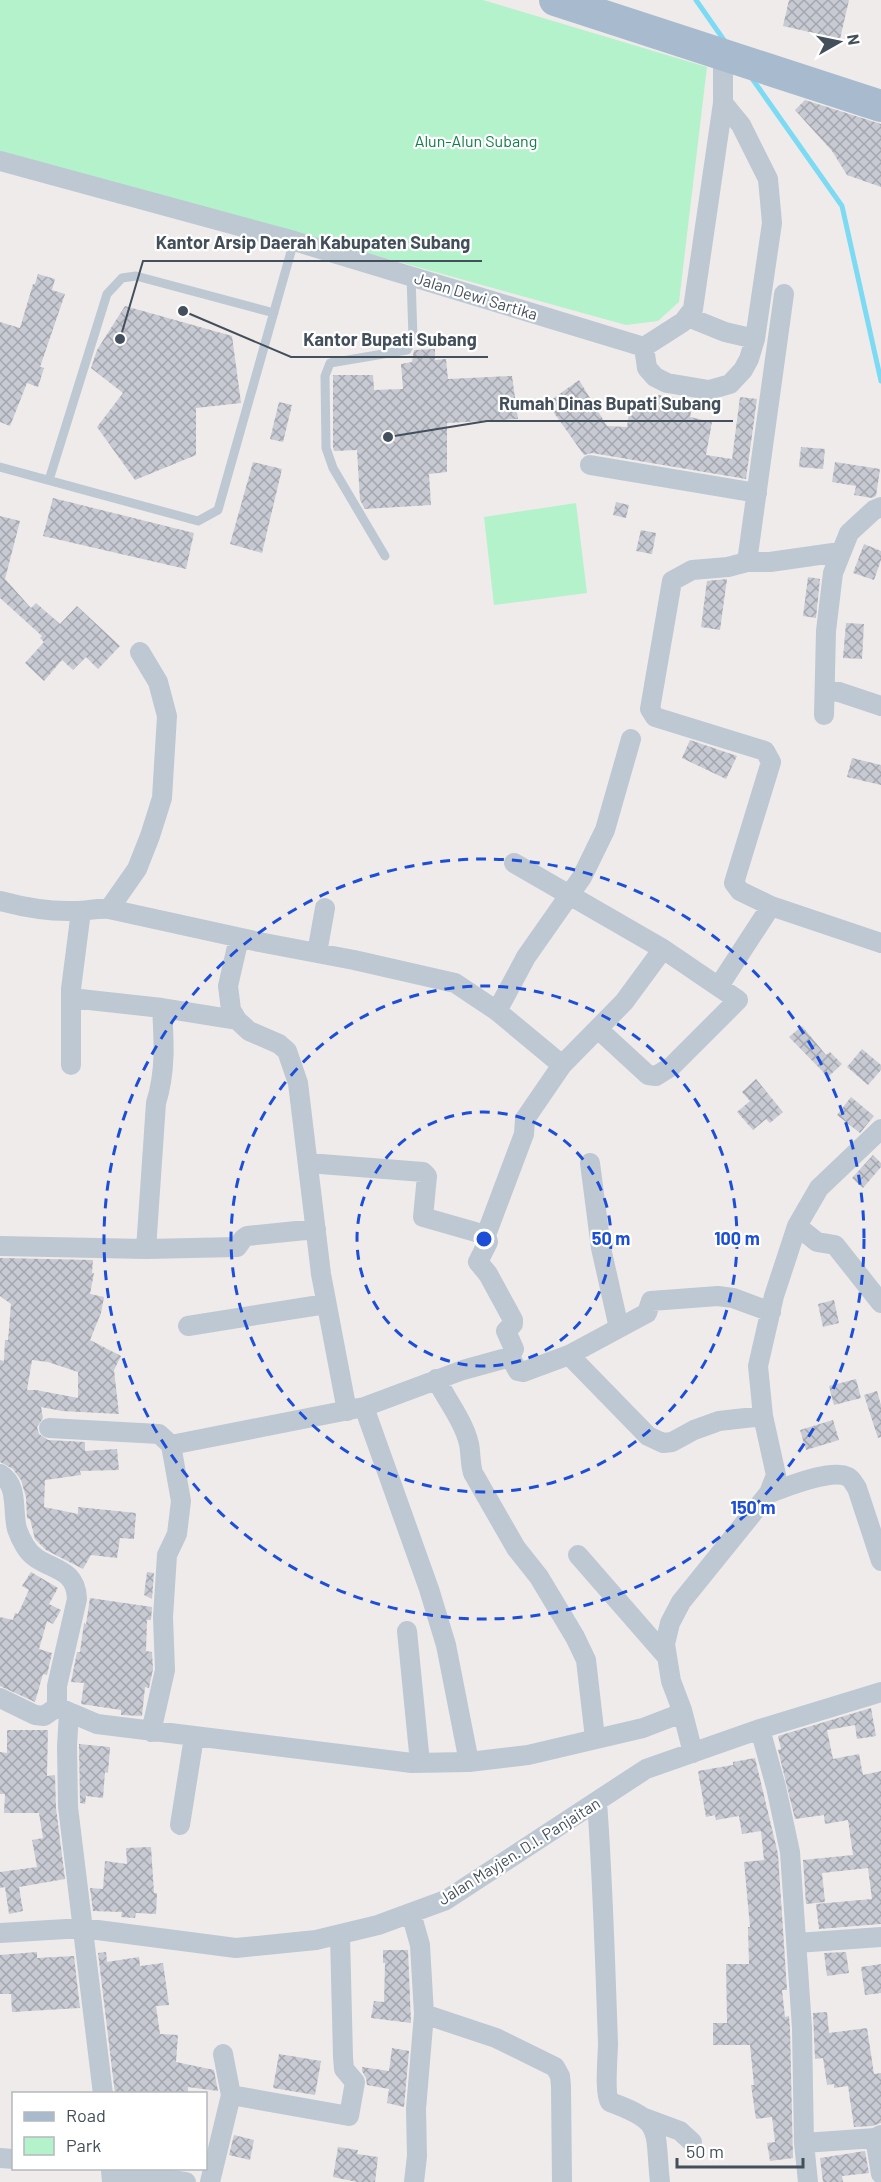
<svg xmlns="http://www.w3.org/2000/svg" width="881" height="2182" font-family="Barlow,sans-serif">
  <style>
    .park { fill: #b4f2cc }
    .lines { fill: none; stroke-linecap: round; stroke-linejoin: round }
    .stream { stroke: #7ddaf3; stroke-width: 5 }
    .building { fill: url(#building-cross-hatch); fill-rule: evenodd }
    .service { stroke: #bdc8d3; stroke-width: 9 }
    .minor { stroke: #bdc8d3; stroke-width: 20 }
    .primary { stroke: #a8bbce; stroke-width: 32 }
    .ring { fill: none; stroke: #1d4ed8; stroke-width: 3; stroke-dasharray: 10 8 }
    .labels { text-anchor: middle; stroke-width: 4.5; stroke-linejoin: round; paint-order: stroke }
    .park-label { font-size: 16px; fill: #0f8048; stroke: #fff }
    .street-label { font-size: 16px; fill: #434f5a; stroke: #fff }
    .centre { fill: #1d4ed8; stroke: #fff; stroke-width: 3 }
    .ring-label { font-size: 18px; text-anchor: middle; font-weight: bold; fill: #1d4ed8; stroke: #fff; stroke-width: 4.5; stroke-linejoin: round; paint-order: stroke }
    .leader { fill: none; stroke: #434f5a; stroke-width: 2 }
    .callout-dot { fill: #434f5a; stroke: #fff; stroke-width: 2 }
    .callout-label { font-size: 18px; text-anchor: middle; font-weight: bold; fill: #434f5a; stroke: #fff; stroke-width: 4.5; stroke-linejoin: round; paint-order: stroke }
  </style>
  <defs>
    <pattern id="building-cross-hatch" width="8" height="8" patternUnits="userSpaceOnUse" patternTransform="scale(1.5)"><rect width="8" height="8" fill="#c7cad2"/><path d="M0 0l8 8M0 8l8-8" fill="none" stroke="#a3a6ad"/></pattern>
  </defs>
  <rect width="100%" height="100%" fill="#efebeb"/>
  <path class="park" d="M0 0H483L707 67 679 302 658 321 626 325 0 151Z
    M576 503 587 593 494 605 484 517Z"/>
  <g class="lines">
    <path class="stream" d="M696 0 726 43
      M751 77 842 206 881 381"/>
  </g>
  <path class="building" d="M789 0H849L840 39 783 26Z
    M805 100 881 124V187L847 175 832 151 795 110Z
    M38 274 55 279 52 290 65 294 40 367 44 368 38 387 27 383 10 426 0 422V322L20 328 33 284H35Z
    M125 306 232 336 241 403 196 408V455L135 480 97 427 123 393 91 368 97 350Z
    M435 349V360L446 359 448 379 512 376 518 419 447 423V472L429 474 431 505 365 509 360 500 357 450 334 451 333 447V375H373L374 390 403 389 401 364 412 362 414 350Z
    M579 380 607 426 627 427 630 406 655 411 658 395 693 401 690 417 712 422 706 455 732 459 740 397 757 399 746 479 592 453 584 455 547 403Z
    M279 402 292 405 283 442 270 439Z
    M801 447 825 449 823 469 799 467Z
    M253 462 282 469 262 553 230 544Z
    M835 462 880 469 876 496 872 498 854 495 856 486 832 482Z
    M53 498 194 533 186 569 43 536Z
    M616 502 629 505 626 518 613 515Z
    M0 516 20 521 5 579 31 608 36 603 60 624 77 606 120 646 98 669 86 657 73 670 62 660 44 681 25 663 44 642 40 638 42 636 0 598Z
    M641 530 656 533 652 554 636 551Z
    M864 544 881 551V560L874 580 853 573Z
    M808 577 820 579 816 618 803 616Z
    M727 579 720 630 701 627 707 581Z
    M846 623 864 624 862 659 843 658Z
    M690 740 737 756 726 779 682 758Z
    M852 758 881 765V785L847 777Z
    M802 1026 826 1055 830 1052 842 1064 828 1077 789 1037Z
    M862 1049 881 1065V1070L868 1085 847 1067Z
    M756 1079 783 1112 770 1123 766 1119 753 1130 737 1112 750 1101 742 1092Z
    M851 1097 874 1116 860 1133 837 1115Z
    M873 1155 881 1163V1167L863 1188 852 1178Z
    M0 1258 93 1260 92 1273H94L90 1294 104 1297 101 1313 90 1340 121 1356 114 1370 119 1414 62 1411 41 1407 43 1418 37 1427 39 1434 48 1440 85 1442V1451L117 1449 119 1470 80 1471 81 1475 45 1480 44 1507 78 1514V1507L136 1513 134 1539 120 1538 117 1558 91 1555 83 1569 46 1550 35 1539 30 1519 27 1518 26 1497 21 1480 13 1469 0 1462V1360L4 1361 5 1340H8L11 1304 0 1296ZM32 1360 48 1362 78 1372V1398L36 1390H27Z
    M834 1300 839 1323 823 1327 818 1304Z
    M856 1379 861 1398 834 1405 829 1386Z
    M877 1391 881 1405V1437L878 1438 864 1395Z
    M833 1420 839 1440 806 1450 800 1430Z
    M31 1572 58 1588 49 1604 61 1610 53 1624 47 1621 39 1649 52 1653 47 1675 43 1674 35 1702 0 1686V1617L13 1620 15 1613 18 1614 29 1590 22 1586Z
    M147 1572 154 1573 152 1599 144 1595Z
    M90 1598 152 1607 151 1620H147L146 1651 152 1652 153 1669 149 1688 145 1687 142 1716 121 1715V1710L81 1704 84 1683 71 1682 77 1652H80L84 1623 86 1624Z
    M871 1708 876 1736 857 1739 855 1725 827 1730 833 1759 859 1754 863 1775 881 1771V1924L819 1929 816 1904 872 1899 868 1868 822 1873 825 1902 806 1904 803 1860 853 1855 848 1820 825 1824 824 1815 795 1819 778 1750 781 1749 778 1736Z
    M7 1730H48L47 1776 55 1775 56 1808 65 1879 19 1887 23 1911 9 1914 5 1887 0 1888V1872L37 1867 32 1840 43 1838 39 1813H4L5 1794H0V1752L7 1753Z
    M79 1744 110 1747 108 1773 105 1772 103 1798 86 1796 85 1804 80 1803Z
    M755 1758 778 1854 787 1990H782L785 2017 789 2016 790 2029 793 2158 770 2161 767 2143 775 2142 772 2117 756 2119 751 2085H754L750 2045H713V2023H727L726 1964H749L748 1927H750L744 1862 764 1860 761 1831 742 1834 739 1816 716 1820 715 1815 706 1817 698 1771 733 1765V1762Z
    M151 1847 154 1893H157L156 1914 136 1913 135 1918 121 1917 122 1912 93 1911 90 1888 103 1889 105 1861 127 1864 126 1848Z
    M383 1950H408L411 2023 371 2018 374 2001 384 2002 385 1963H383Z
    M37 1952V1958L74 1956 80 2008 12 2012 11 1994H0V1955Z
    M106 1952 107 1962 139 1957 140 1966 163 1963 169 2005 156 2006 160 2034 178 2035 176 2062 214 2070 218 2091 188 2087V2094H115L98 1953Z
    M846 1952 849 1973 827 1976 824 1953Z
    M881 1964V1993L865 1995 861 1967Z
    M827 2012 829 2033 867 2028 874 2074 881 2073V2123L872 2126 854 2127 848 2086 834 2088V2084L827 2085 823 2058 815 2059 813 2013Z
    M392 2048 409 2051 404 2107 387 2103 389 2089 367 2085 366 2078 362 2071V2067L389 2071Z
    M279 2054 321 2061 315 2095 273 2088Z
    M234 2135 254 2140 250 2160 229 2155Z
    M338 2147 358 2150 357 2154 378 2157 375 2182H357L333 2177Z
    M865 2151 869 2173 842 2176 843 2182H823L820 2158Z"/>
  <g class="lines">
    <path class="service" d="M0 467 198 521 218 510 294 241
      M49 480 107 294 122 278 136 276 274 313
      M385 556 333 468 326 448 325 376 330 363 407 350 413 338 411 276"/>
    <path class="minor" d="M0 161 294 241 644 347 683 322 693 309 723 103V55
      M784 294 747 562 728 567 692 570 672 581 650 709 655 717 765 751 771 762 734 883 740 891 771 906 881 943
      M688 317 725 332 755 339
      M644 347 647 368 655 377 667 383 709 390 730 384 743 370 749 359 755 339 772 223 768 179 741 125 723 103
      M590 465 757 493
      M747 562H770L840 552
      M826 690 839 692 881 706
      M824 715 826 631 833 573 849 533 874 510 881 507
      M514 863 663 949 738 1000 672 1066 656 1076 648 1075 598 1029
      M0 901C26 908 48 912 75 911 87 911 97 908 109 909L259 942 354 960 455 983 497 1011 562 1065
      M109 909 137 869 150 836 162 798 167 716 158 682 140 652
      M239 938 228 986 231 1010 237 1020 249 1031 279 1044 287 1051 298 1083 321 1274 347 1411
      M317 953 325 908
      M719 986 771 906
      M71 998 162 1008 237 1020
      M497 1011 526 957 582 877 605 830 631 739
      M71 1065V989L81 911
      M308 1163 423 1172 427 1176 423 1217 486 1235
      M590 1163 601 1248 619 1328
      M797 1226 817 1242 835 1245 881 1303
      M0 1246 146 1249 237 1247 243 1239 247 1236 316 1229
      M146 1249 156 1103C166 1071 164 1041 162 1008
      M188 1326 326 1304
      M569 1355 648 1436 663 1443 672 1442 694 1430 719 1421 763 1416
      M510 1357 514 1349 506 1331 513 1324V1320L488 1274 478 1262 488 1242 486 1235 524 1134 525 1119 562 1065 624 1002 663 949
      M436 1379C447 1400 464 1422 469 1444 471 1454 470 1463 473 1473L516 1548 539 1577 575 1637 586 1660 595 1738
      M364 1407 429 1589 446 1645 469 1762
      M49 1428 159 1434 171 1445 364 1407 463 1370 510 1357 518 1371 523 1372 569 1355 647 1313 651 1301 718 1296 733 1298 771 1312
      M0 1474C19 1485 12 1511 17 1529 19 1535 22 1541 25 1546 40 1572 76 1562 77 1599L57 1686V1707L97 1724 412 1763 469 1762 528 1755 643 1728 682 1713
      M769 1493C787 1487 831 1468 848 1477 852 1479 854 1484 857 1488L881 1561
      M578 1555 667 1657
      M407 1631 420 1763
      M0 1698 35 1715 44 1716 57 1707
      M69 1712 67 1746 68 1807 103 2094
      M760 1729 776 1787 790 1852 802 2028 804 2143 808 2182
      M151 1732 165 1670 163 1617 167 1555 177 1534 181 1501 171 1445
      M693 1753 682 1710 671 1681 665 1644 670 1623 681 1602 769 1493 776 1475 763 1416 758 1366 774 1296 797 1226 819 1188 881 1129
      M597 1802C603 1882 605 1962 608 2043 608 2055 604 2094 610 2102 665 2122 654 2129 660 2182
      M180 1825 194 1737
      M411 1913 420 1945 424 2014 416 2109 417 2156 414 2182
      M0 1933 82 1928 236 1948 316 1940 378 1925 446 1900 646 1769 760 1729 881 1692
      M797 1943 881 1937
      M424 2014 496 2038 555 2067 560 2076 561 2086 562 2182
      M231 2095 349 2116 355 2082 344 2069 343 2057 340 1935
      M645 2118 680 2131 692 2142
      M875 2138 881 2174
      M804 2143 875 2138 881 2135
      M0 2158 14 2159
      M112 2182 111 2170 186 2182
      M210 2182 231 2095 223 2054"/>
    <path class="primary" d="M555 0 881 106"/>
  </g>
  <g class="ring">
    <circle cx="484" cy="1239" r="127"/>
    <circle cx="484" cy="1239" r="253"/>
    <circle cx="484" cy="1239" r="380"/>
  </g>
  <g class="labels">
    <g class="park-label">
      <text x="476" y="147">Alun-Alun Subang</text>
    </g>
    <g class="street-label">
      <text transform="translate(476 296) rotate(17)" y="6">Jalan Dewi Sartika</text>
      <text transform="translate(519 1851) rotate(-32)" y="6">Jalan Mayjen. D.I. Panjaitan</text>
    </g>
  </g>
  <circle cx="484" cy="1239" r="9" class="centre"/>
  <g class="ring-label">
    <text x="611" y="1245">50 m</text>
    <text x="737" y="1245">100 m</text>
    <text x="753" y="1514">150 m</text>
  </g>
  <path class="leader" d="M120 339L143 261H482M183 311L291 357H488M388 437L487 421H733"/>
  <g class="callout-dot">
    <circle cx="120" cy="339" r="6"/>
    <circle cx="183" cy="311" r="6"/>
    <circle cx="388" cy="437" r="6"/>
  </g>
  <g class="callout-label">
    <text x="313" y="249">Kantor Arsip Daerah Kabupaten Subang</text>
    <text x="390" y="346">Kantor Bupati Subang</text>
    <text x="610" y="410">Rumah Dinas Bupati Subang</text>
  </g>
  <rect x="12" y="2092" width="195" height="78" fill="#ffffff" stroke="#b4b9bd" stroke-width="1.5"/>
  <rect x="24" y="2112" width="30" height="9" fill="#a8bbce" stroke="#b4b9bd" stroke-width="1.5"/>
  <text x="66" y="2122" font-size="18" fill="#434f5a">Road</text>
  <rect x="24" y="2137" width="30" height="18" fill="#b4f2cc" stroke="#b4b9bd" stroke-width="1.5"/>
  <text x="66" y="2152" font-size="18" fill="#434f5a">Park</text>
  <g transform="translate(839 42) rotate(81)" stroke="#ffffff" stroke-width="4.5" paint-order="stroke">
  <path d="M0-4.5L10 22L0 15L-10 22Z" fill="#434f5a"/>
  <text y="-9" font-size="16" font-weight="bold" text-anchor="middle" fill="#434f5a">N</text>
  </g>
  <path d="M677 2158v9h126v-9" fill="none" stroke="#434f5a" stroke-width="3"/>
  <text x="686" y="2158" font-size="18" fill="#434f5a" stroke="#ffffff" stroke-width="4.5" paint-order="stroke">50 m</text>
</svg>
